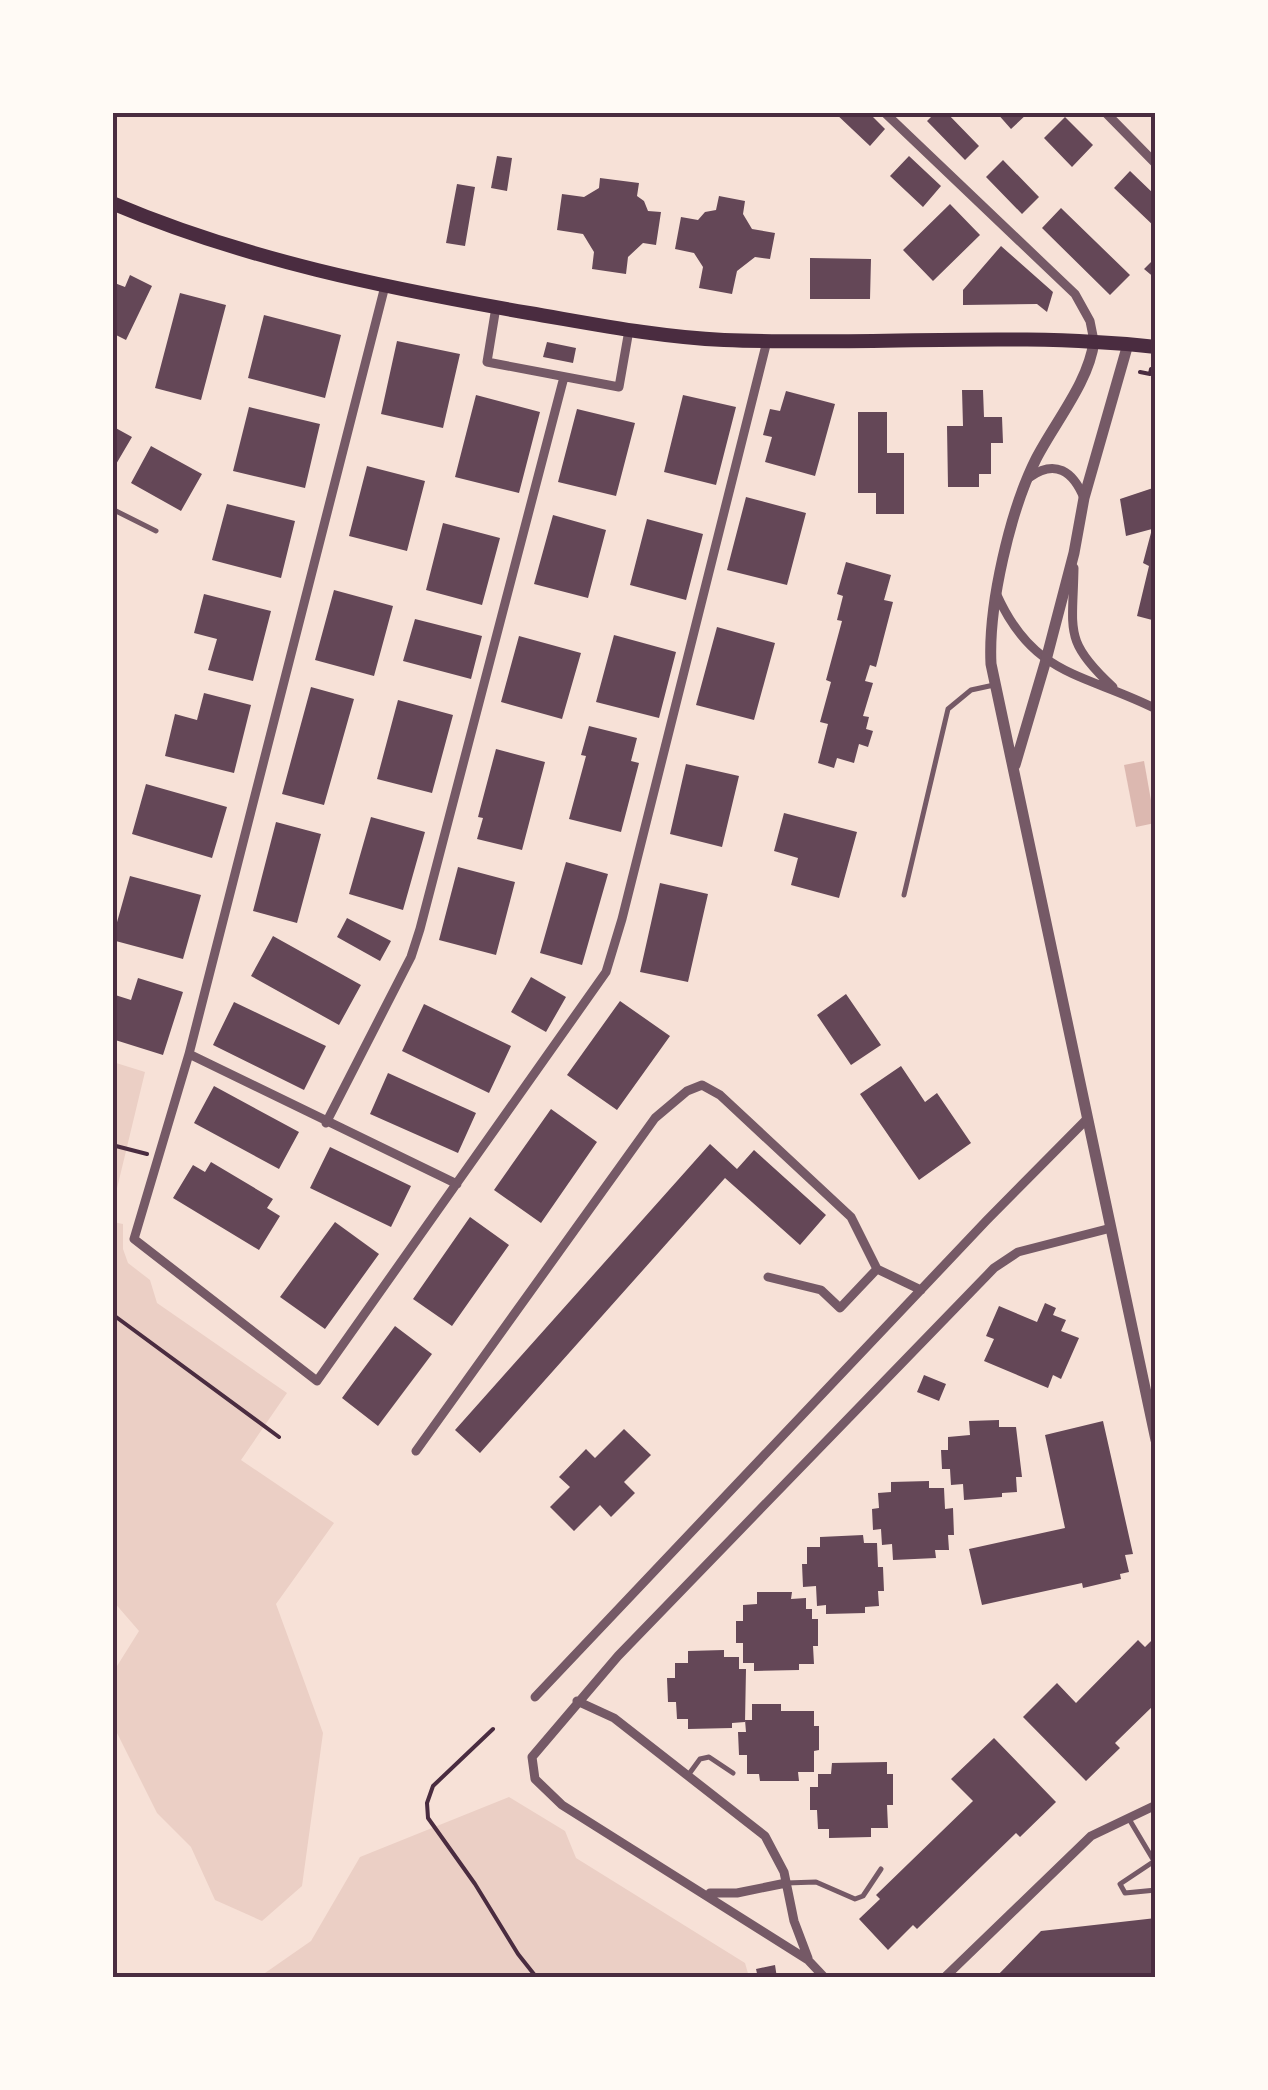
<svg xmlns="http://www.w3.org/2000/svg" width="1268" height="2090" font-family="'Archivo Narrow',sans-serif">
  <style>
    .green { fill: #ebcfc5 }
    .water { fill: #dcb8b0 }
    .building { fill: #644757 }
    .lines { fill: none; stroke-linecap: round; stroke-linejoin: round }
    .path { stroke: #4a2c40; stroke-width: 4 }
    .service { stroke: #755966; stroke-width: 5 }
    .minor { stroke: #755966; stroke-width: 9 }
    .tertiary { stroke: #755966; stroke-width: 11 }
    .secondary { stroke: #4a2c40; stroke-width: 14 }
    .neatline { fill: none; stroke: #4a2c40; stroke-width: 4 }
  </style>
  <rect width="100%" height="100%" fill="#f7e1d7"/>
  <path class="green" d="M113 1062 145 1072 113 1205Z
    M113 1222 123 1224V1249L128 1263 150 1280 157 1303 287 1393 241 1460 334 1523 276 1604 323 1733 302 1886 262 1921 215 1900 191 1847 157 1813 113 1725 112 1674 139 1631 113 1601Z
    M509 1797 565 1831 576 1858 745 1963 749 1977 265 1978V1973L311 1941 360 1857Z"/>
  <path class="water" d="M1144 761 1155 823 1136 827 1124 765Z"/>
  <path class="building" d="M834 112H868L885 129 870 146Z
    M936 112H946L979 146 965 160 927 121Z
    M996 112H1029L1011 129Z
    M1065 117 1093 145 1072 167 1044 138Z
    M497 156 512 158 507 191 491 188Z
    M909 156 941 186 923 207 890 176Z
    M1003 160 1039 197 1022 214 986 177Z
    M1130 171 1156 196V228L1114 188Z
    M600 178 639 183 637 196 644 201 648 211 661 212 656 245 643 243 628 257 626 274 592 269 594 252 583 234 557 230 562 194 584 197 599 188Z
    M457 184 475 187 465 246 446 243Z
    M719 196 745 201 743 214 752 229 775 233 770 259 755 257 737 271 732 294 699 288 703 267 694 253 675 249 681 217 698 220 705 212 716 210Z
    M950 204 980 235 933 281 903 250Z
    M1061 208 1130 275 1110 295 1042 228Z
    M1001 246 1053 292 1047 312 1037 304 963 305V290Z
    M1156 257V279L1144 269Z
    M810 258 871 259 870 299H810Z
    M130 275 152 286 126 340 112 333V282L125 287Z
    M180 293 226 305 201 400 155 388Z
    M264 315 341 335 325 398 248 378Z
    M397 341 460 354 443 428 381 414Z
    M547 342 576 348 573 363 543 357Z
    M962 390H983L984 417H1002L1003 443H991V474H979V487H948L947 426H963Z
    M786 391 835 404 815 476 765 462 772 437 763 435 770 409 780 411Z
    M476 395 540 412 519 493 455 477Z
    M683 395 736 407 716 485 664 472Z
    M249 407 320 424 305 488 233 471Z
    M577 409 635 423 616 496 558 482Z
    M858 412H887V453H904V514H876V493H858Z
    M112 426 132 437 112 471Z
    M151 446 202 474 181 511 131 483Z
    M367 466 425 481 407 551 349 536Z
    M1156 487V621L1137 616 1149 566 1143 563 1152 529 1126 536 1120 499Z
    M746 497 806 513 787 585 727 570Z
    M227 504 295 521 281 578 212 560Z
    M553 515 606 530 588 598 534 584Z
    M647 519 703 534 686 600 630 585Z
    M443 523 500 538 482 605 426 590Z
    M846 562 891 575 884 600 893 602 876 667 870 665 865 681 873 683 863 716 869 717 866 729 873 731 868 747 859 744 854 763 837 758 834 768 818 763 828 724 820 722 831 682 826 680 842 621 837 620 843 596 837 594Z
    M334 590 393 606 374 676 315 660Z
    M204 594 271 611 253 681 208 670 217 639 194 633Z
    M415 619 482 636 471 679 403 661Z
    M717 627 775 643 754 720 696 705Z
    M614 635 676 652 659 718 596 702Z
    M519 636 581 653 562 719 501 702Z
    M311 687 354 699 324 805 282 794Z
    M204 693 251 705 234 773 165 756 175 714 197 720Z
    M398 700 453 715 432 793 377 779Z
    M589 726 637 738 631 761 639 763 621 832 569 819 586 756 581 755Z
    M496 749 545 762 522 850 477 839 483 818 478 817Z
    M686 764 739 776 722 847 670 834Z
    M146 784 227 807 212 858 132 834Z
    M784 813 857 832 839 898 791 885 798 858 774 851Z
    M371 817 425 832 403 910 349 894Z
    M276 822 321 834 297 923 253 911Z
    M566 862 608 874 582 965 540 953Z
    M458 867 515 882 496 955 439 940Z
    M130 876 201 895 183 959 112 940Z
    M660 883 708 894 688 982 640 972Z
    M347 918 391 941 380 961 337 937Z
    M273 936 361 985 339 1025 251 976Z
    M531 977 566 997 546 1032 511 1012Z
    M138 978 183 992 163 1055 112 1039V994L131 1000Z
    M846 994 881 1045 851 1065 817 1015Z
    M620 1001 670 1036 617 1110 567 1075Z
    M234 1002 326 1046 304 1090 213 1045Z
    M424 1004 511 1046 489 1093 402 1051Z
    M901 1066 925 1102 937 1093 971 1143 919 1180 860 1094Z
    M388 1073 476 1113 458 1153 370 1114Z
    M214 1086 299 1132 279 1169 194 1123Z
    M551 1109 597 1142 541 1223 494 1190Z
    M710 1144 737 1169 754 1150 826 1215 800 1245 725 1178 480 1453 455 1430Z
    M330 1147 411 1186 391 1227 310 1188Z
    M211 1162 273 1199 267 1208 280 1216 259 1250 173 1198 193 1165 205 1172Z
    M470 1217 509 1245 452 1326 413 1299Z
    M335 1222 379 1254 325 1329 280 1297Z
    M1045 1303 1056 1308 1053 1315 1066 1320 1061 1331 1079 1338 1061 1379 1053 1375 1048 1388 984 1361 994 1339 986 1336 999 1306 1037 1322Z
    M395 1326 432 1354 378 1426 342 1398Z
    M924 1375 946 1384 939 1401 917 1392Z
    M999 1420V1427H1016L1022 1477H1016L1017 1492 1002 1493V1497L964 1500 963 1484 951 1485 950 1469H942L941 1450H948V1437L970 1435 969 1421Z
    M1103 1421 1133 1554 1125 1555 1129 1572 1120 1574 1121 1579 1083 1588 1082 1583 982 1605 969 1549 1065 1528 1045 1435Z
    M624 1429 651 1455 624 1482 635 1493 611 1517 600 1505 574 1531 550 1507 570 1487 559 1477 586 1449 595 1458Z
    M929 1481V1488H944L945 1509 953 1508 954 1535H948L949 1550H935L936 1558 893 1560 892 1544 882 1545 881 1529 873 1530 872 1509 879 1508 878 1493 891 1492V1482Z
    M863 1535 864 1543H877L878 1567H883L884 1591H878L879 1606 865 1607V1613L826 1614V1605L817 1606 816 1586 803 1587 802 1564H807V1547H820V1537Z
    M757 1592H792L791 1599 806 1598V1609H812V1619H818V1646H813L814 1664H799V1670L754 1671V1663H743V1643H736V1621H743V1605L757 1604Z
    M1156 1636V1703L1115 1743 1120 1748 1086 1781 1023 1717 1057 1683 1076 1703 1138 1640 1145 1647Z
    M724 1650V1657H739V1669H746L745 1722 732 1723V1728L688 1729V1719H677L676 1702H668L667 1678H675V1663H688V1651Z
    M752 1704H781V1711H814V1726H819V1750L814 1751V1772H798L799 1781H760L759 1774H747V1755H739L738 1732H746L745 1720H752Z
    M994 1738 1056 1802 1020 1837 1016 1833 917 1929 913 1925 888 1950 859 1919 880 1899 876 1895 973 1801 951 1779Z
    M887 1762V1774H893V1805H887L888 1828H871V1837L829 1838V1829H818L817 1810H810V1787H818V1774H831L832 1763Z
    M1156 1918V1978H995L1041 1931Z
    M775 1965 777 1978H758L756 1969Z"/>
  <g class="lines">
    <path class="path" d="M1140 372 1150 374 1151 369
      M112 1145 147 1154
      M112 1314 279 1437
      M493 1729 433 1786 427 1803 428 1818 475 1884 518 1954 537 1978"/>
    <path class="service" d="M112 509 156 531
      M904 895 948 709 971 690 994 685
      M689 1774 700 1759 709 1757 733 1773
      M1129 1819 1154 1861
      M1156 1860 1120 1884 1125 1893 1156 1890
      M786 1883 816 1882 855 1899 863 1896 881 1869"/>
    <path class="minor" d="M884 112 1075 294 1090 321 1094 341
      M1105 112 1156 164
      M385 286 189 1054 134 1239 317 1381 606 972 622 919 767 341
      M496 307 487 362 619 387 629 330
      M1030 477C1055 459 1073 471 1084 498
      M1074 568C1073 631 1063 641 1113 687
      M997 595C1034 677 1084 673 1156 709
      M189 1054 457 1184
      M326 1123 411 957 420 929 564 377
      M877 1269 921 1290
      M416 1451 655 1118 687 1091 702 1085 720 1095 851 1217 877 1269 840 1308 821 1290 768 1277
      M535 1697 987 1220 1087 1119
      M577 1701 614 1718 765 1836 784 1872 794 1921 808 1958
      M710 1893H737L786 1883
      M825 1978 808 1960 562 1805 535 1779 532 1757 618 1656 994 1268 1018 1252 1111 1228
      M944 1978 1091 1836 1156 1805"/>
    <path class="tertiary" d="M1094 341C1089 382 1055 422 1036 459 1010 511 988 606 991 664L1156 1440
      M1015 765 1046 660 1074 553 1084 498 1128 344"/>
    <path class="secondary" d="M112 203C246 260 386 288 529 313 594 324 658 337 724 340 868 346 1012 331 1156 347"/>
  </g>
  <rect width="1268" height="2090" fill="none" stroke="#fffaf5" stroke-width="230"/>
  <rect x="115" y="115" width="1038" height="1860" class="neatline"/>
</svg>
